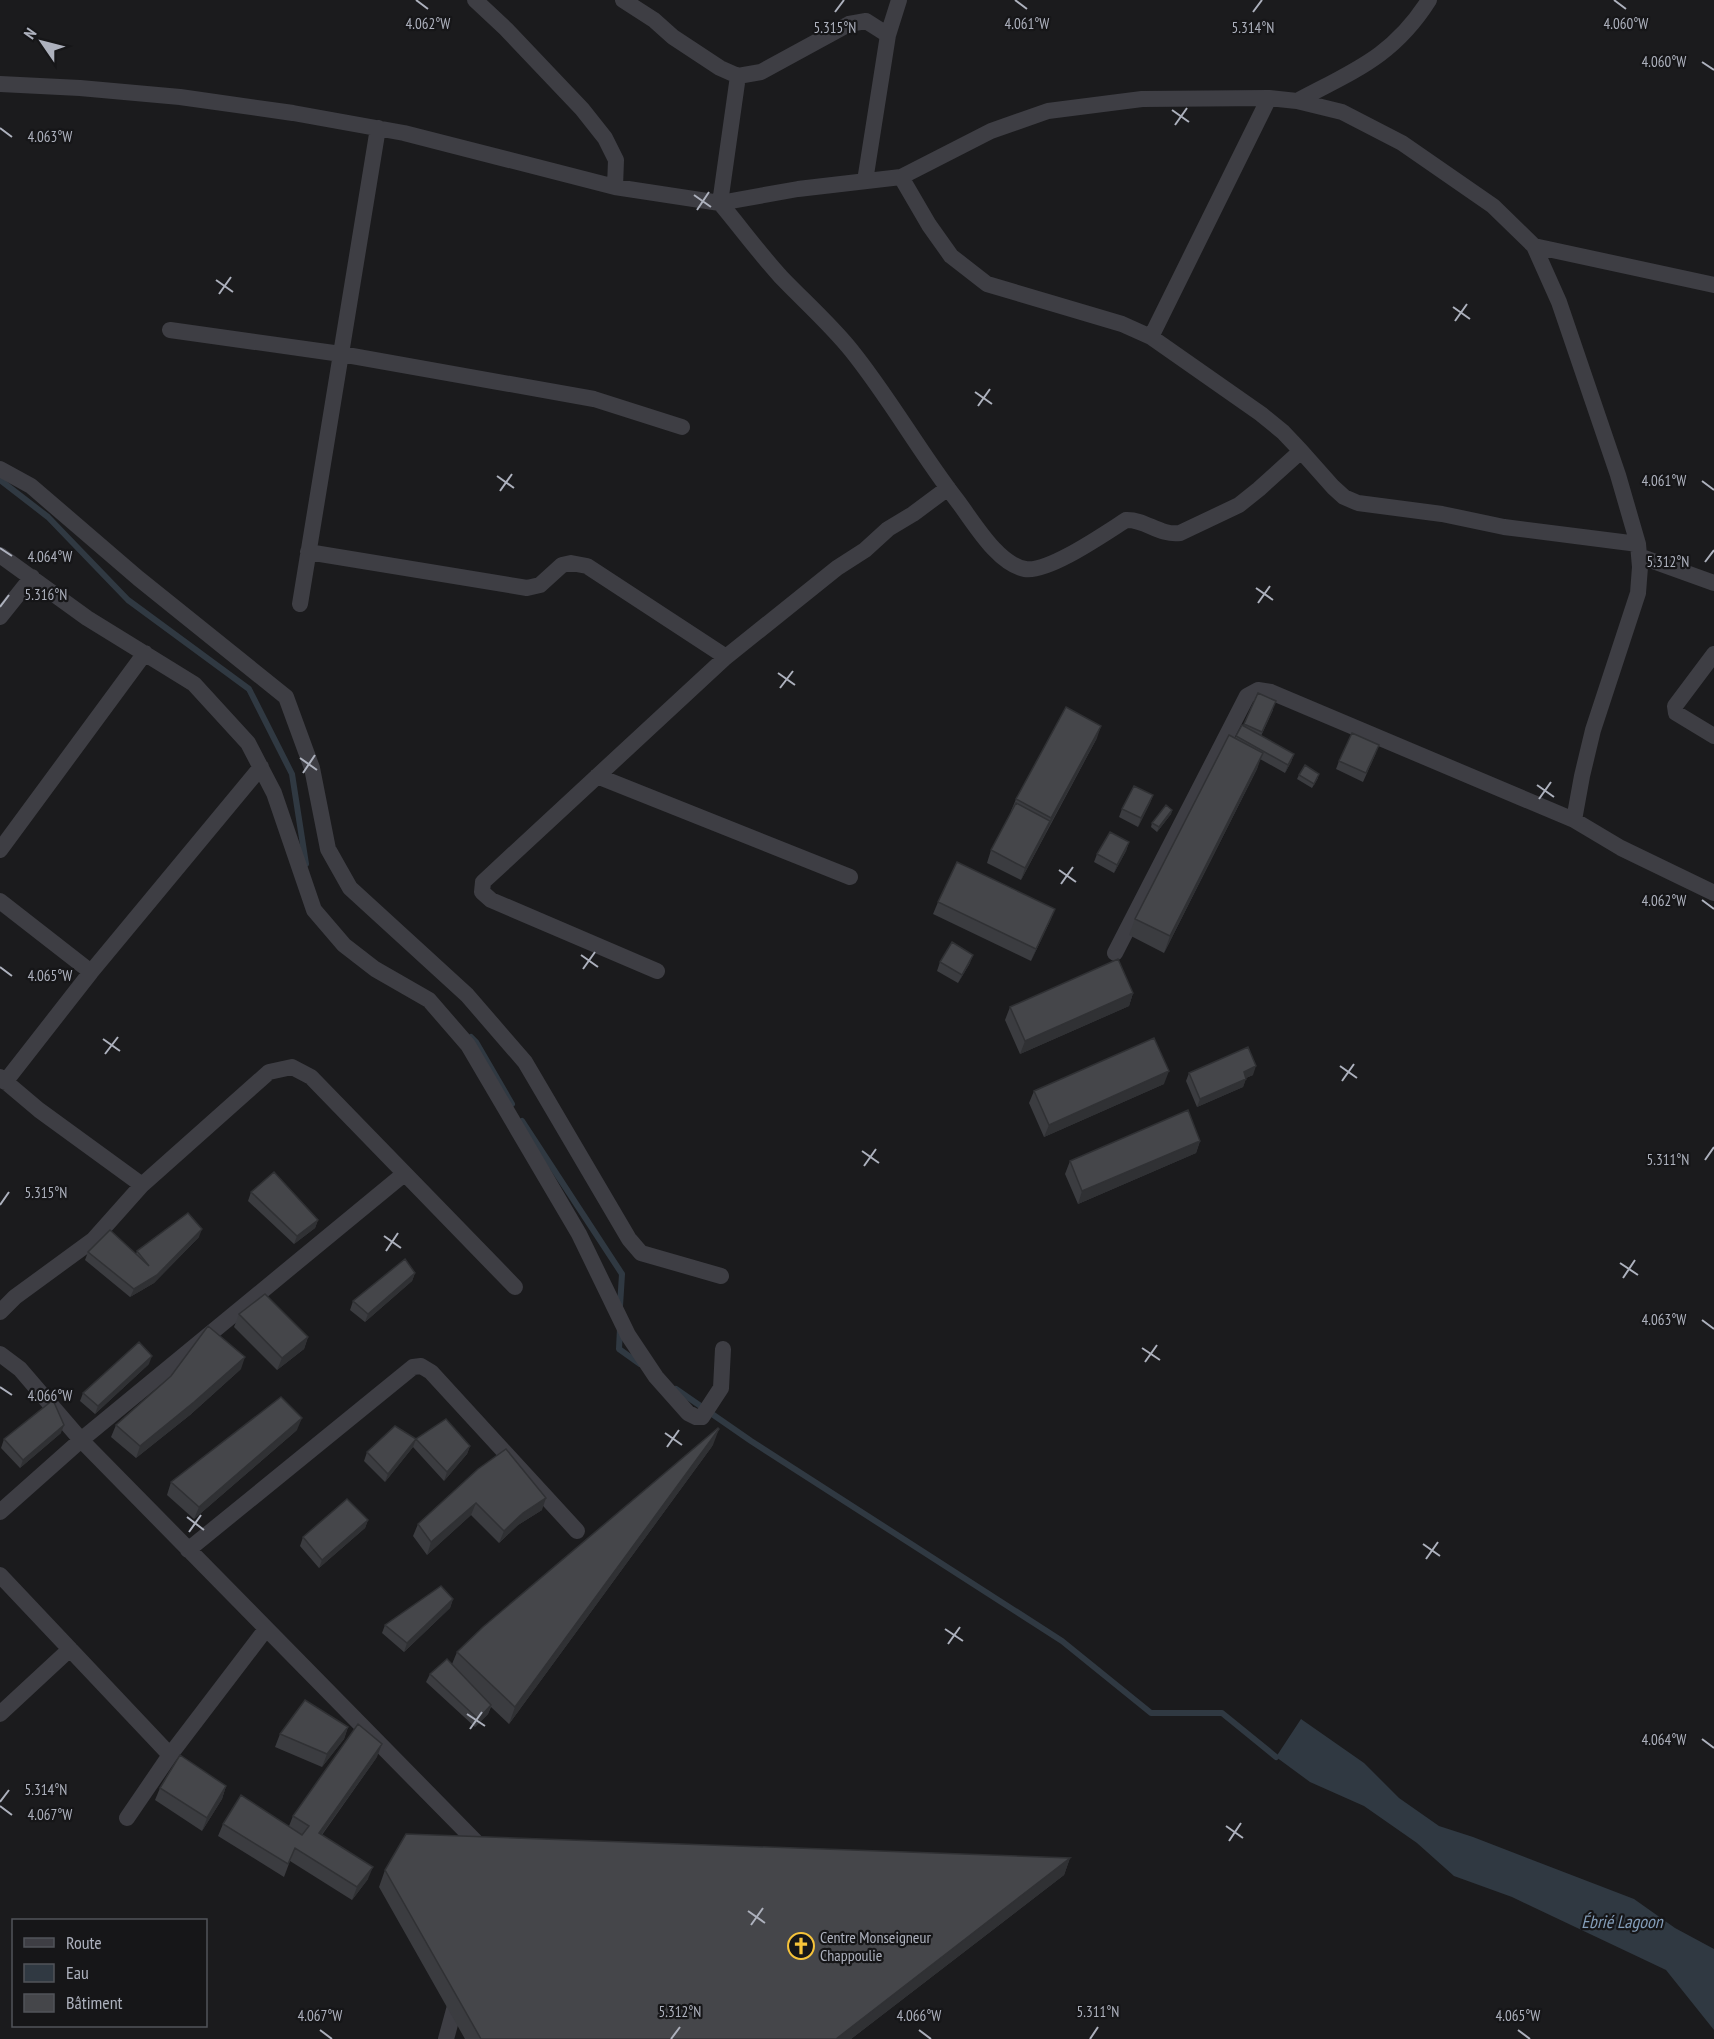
<svg xmlns="http://www.w3.org/2000/svg" width="1714" height="2039" font-family="'PT Sans Narrow',sans-serif">
  <style>
    .water { fill: #303942 }
    .lines { fill: none; stroke-linecap: round; stroke-linejoin: round }
    .stream { stroke: #303942; stroke-width: 6 }
    .street { stroke: #3e3e44; stroke-width: 16 }
    .wall { fill: #3b3c40 }
    .shaded-wall { fill: #303134 }
    .building { fill: #45464a; stroke: #303134; stroke-width: 1.5 }
    .ticks { fill: none; stroke: #adb1bd; stroke-width: 2 }
    .labels { text-anchor: middle; stroke-width: 4.5; stroke-linejoin: round; paint-order: stroke }
    .poi-label { font-size: 16px; fill: #adb1bd; stroke: #161618; text-anchor: start }
    .water-label { font-size: 18px; font-style: italic; fill: #849db8; stroke: #161618 }
    .ticks-label { font-size: 15px; text-anchor: middle; fill: #adb1bd; stroke: #161618; stroke-width: 4.5; stroke-linejoin: round; paint-order: stroke }
  </style>
  <rect width="100%" height="100%" fill="#1b1b1d"/>
  <path class="water" d="M1301 1719 1364 1763 1399 1798 1439 1826 1473 1837 1634 1899 1675 1928 1714 1949V2030L1666 1970 1512 1897 1454 1876 1417 1843 1364 1806 1310 1782 1276 1757Z"/>
  <g class="lines">
    <path class="stream" d="M0 480 48 517 128 600 249 689 292 774 306 864
      M471 1037 476 1042 512 1104
      M522 1121 622 1274 620 1306
      M620 1328 619 1349 640 1364
      M676 1389 751 1441 1062 1641 1151 1713H1222L1276 1757"/>
    <path class="street" d="M475 0 506 29 582 109 605 138 616 160 615 187
      M623 0 654 20 673 37 720 68 738 76 761 72 849 24 866 21 888 35
      M738 76 720 203C741 228 760 254 781 277 804 301 830 324 851 350 889 397 919 451 956 499 973 521 997 564 1025 569 1048 573 1104 534 1126 520 1145 519 1160 536 1180 533L1239 505 1259 489 1301 451 1283 432 1261 414 1151 337 1122 324 987 284 951 256 929 225 901 177
      M0 84 80 88 180 97 293 113 404 133 615 187 720 203 798 189 901 177 991 131 1048 111 1142 99 1269 98 1297 101 1342 112 1402 143 1493 206 1534 246 1559 302 1618 475 1638 544 1640 567 1638 593 1593 730 1582 776 1574 820 1621 848 1714 893
      M1297 101C1353 71 1393 57 1429 0
      M865 181 888 35 899 0
      M1534 246 1714 285
      M170 330 341 354 594 399 682 427
      M1151 337 1269 98
      M1301 451 1333 487 1344 497 1358 503 1442 514 1504 527 1638 544
      M0 469 31 486 138 578 286 697 312 768 328 849 350 888 467 995 525 1062 629 1239 641 1253 721 1276
      M308 552 527 588 540 585 562 565 571 563 587 566 726 657
      M0 555 87 618 194 684 248 743 274 793 314 910 344 945 375 969 429 1000 468 1045 579 1234 628 1335 656 1377 688 1413 696 1417H702L721 1388 723 1349
      M1639 556 1714 583
      M300 604 378 128
      M0 617 32 577
      M1714 654 1675 706 1676 713 1714 736
      M597 776 850 877
      M0 850 145 653
      M0 901 91 972
      M1115 953 1247 696 1258 690 1271 692 1574 820
      M657 971 491 900 482 892 483 882 726 657 837 568 865 550 888 529 913 514 948 488
      M0 1077 39 1110 142 1185
      M5 1082 91 972 261 767
      M0 1312 15 1297 93 1240 142 1185 269 1072 292 1067 311 1077 515 1287
      M0 1354 20 1369 81 1440 485 1851
      M0 1512 81 1440 404 1174
      M188 1550 413 1367 421 1366 431 1372 577 1531
      M0 1575 170 1755
      M0 1714 70 1649
      M127 1818 170 1755 266 1629
      M446 2039 455 2006 460 1997"/>
  </g>
  <path class="wall" d="M1258 693 1273 710 1261 736 1294 754 1291 762 1285 773 1260 759 1257 769 1164 953 1129 935 1135 919 1236 736 1243 726Z
    M1097 738 1021 880 987 863 991 850 1012 811H1011L1016 799Z
    M1376 753 1363 782 1336 769 1339 761Z
    M1299 775 1318 778 1312 788 1297 779Z
    M1153 795 1150 803 1138 827 1119 817 1122 809Z
    M1172 810 1171 814 1157 832 1151 827 1152 823Z
    M1129 842 1126 851 1114 873 1094 862 1097 854Z
    M938 902 1055 909 1050 921 1031 961 933 914Z
    M940 962 970 963 958 983 937 971Z
    M1133 993 1129 1006 1020 1054 1005 1020 1010 1007Z
    M1189 1073 1253 1075 1246 1078 1243 1087 1197 1107 1186 1081Z
    M1164 1084 1044 1137 1029 1103 1034 1091Z
    M1200 1141 1196 1153 1078 1204 1065 1174 1070 1161Z
    M251 1192 318 1220 315 1228 294 1244 248 1201Z
    M199 1237 154 1283 130 1297 85 1260 88 1252 136 1254 137 1251Z
    M415 1273 412 1281 365 1322 350 1310 353 1301Z
    M239 1314 308 1337 304 1349 277 1370 234 1327Z
    M149 1364 95 1414 80 1401 83 1393Z
    M241 1369 190 1415 136 1458 111 1437 116 1425Z
    M297 1430 194 1519 167 1495 171 1482Z
    M61 1433 20 1468 1 1448 4 1439Z
    M416 1439 470 1446 467 1454 444 1481 413 1447 385 1482 364 1461 367 1452Z
    M713 1445 509 1724 491 1707 488 1714 475 1727 426 1682 430 1674 452 1664 457 1652Z
    M478 1469 542 1510 518 1525 499 1543 471 1515 427 1555 413 1536 418 1524Z
    M368 1520 365 1528 319 1568 300 1546 303 1537Z
    M453 1599 450 1608 404 1652 382 1633 385 1625Z
    M348 1727 344 1739 322 1767 275 1747 280 1734Z
    M377 1757 322 1835 368 1879 352 1900 290 1861 284 1877 218 1836 223 1824 289 1826 293 1816Z
    M226 1786 222 1799 202 1831 155 1800 160 1788Z
    M1070 1858 1064 1875 851 2039H465L379 1887 385 1870Z"/>
  <path class="shaded-wall" d="M1101 726 1097 738 1047 830 1051 818Z
    M1263 753 1257 769 1164 953 1170 936Z
    M1294 754 1291 762 1285 773 1288 765Z
    M1153 795 1150 803 1138 827 1141 818Z
    M1172 810 1171 814 1157 832 1159 827Z
    M1050 821 1046 833 1021 880 1025 868Z
    M1129 842 1126 851 1114 873 1117 865Z
    M1055 909 1050 921 1031 961 1036 949Z
    M973 955 970 963 958 983 962 975Z
    M1133 993 1129 1006 1020 1054 1025 1041Z
    M1256 1066 1253 1075 1241 1080 1244 1072Z
    M1169 1071 1164 1084 1044 1137 1049 1125Z
    M1246 1079 1243 1087 1197 1107 1200 1099Z
    M1200 1141 1196 1153 1078 1204 1082 1191Z
    M318 1220 315 1228 294 1244 297 1236Z
    M202 1229 199 1237 154 1283 130 1297 134 1289Z
    M415 1273 412 1281 365 1322 368 1314Z
    M308 1337 304 1349 277 1370 282 1358Z
    M152 1356 149 1364 95 1414 98 1406Z
    M245 1357 241 1369 190 1415 136 1458 140 1446Z
    M302 1418 297 1430 194 1519 199 1507Z
    M64 1425 61 1433 20 1468 23 1460Z
    M719 1429 713 1445 509 1724 515 1707Z
    M416 1439 413 1447 385 1482 388 1474Z
    M470 1446 467 1454 444 1481 447 1472Z
    M546 1498 542 1510 518 1525 499 1543 504 1531 523 1513Z
    M476 1503 471 1515 427 1555 431 1542Z
    M368 1520 365 1528 319 1568 322 1560Z
    M453 1599 450 1608 404 1652 407 1643Z
    M491 1705 488 1714 475 1727 478 1719Z
    M348 1727 344 1739 322 1767 327 1754Z
    M382 1744 377 1757 314 1845 319 1833Z
    M226 1786 222 1799 202 1831 207 1818Z
    M1070 1858 1064 1875 851 2039H836Z
    M373 1867 368 1879 352 1900 357 1887Z"/>
  <path class="building" d="M1258 693 1276 701 1262 732 1244 724Z
    M1066 707 1101 726 1051 818 1016 799Z
    M1242 725 1294 754 1288 765 1236 736Z
    M1352 733 1379 745 1366 773 1339 761Z
    M1229 735 1263 753 1170 936 1135 919Z
    M1305 765 1319 774 1314 784 1299 775Z
    M1134 786 1153 795 1141 818 1122 809Z
    M1016 803 1050 821 1025 868 991 850Z
    M1166 805 1172 810 1159 827 1152 823Z
    M1110 832 1129 842 1117 865 1097 854Z
    M957 862 1055 909 1036 949 938 902Z
    M952 942 973 955 962 975 940 962Z
    M1118 959 1133 993 1025 1041 1010 1007Z
    M1154 1038 1169 1071 1049 1125 1034 1091Z
    M1248 1047 1256 1066 1244 1072 1246 1079 1200 1099 1189 1073Z
    M1188 1110 1200 1141 1082 1191 1070 1161Z
    M274 1172 318 1220 297 1236 251 1192Z
    M188 1213 202 1229 157 1275 134 1289 88 1252 110 1230 149 1266 137 1251Z
    M405 1259 415 1273 368 1314 353 1301Z
    M265 1294 308 1337 282 1358 239 1314Z
    M208 1326 245 1357 194 1402 140 1446 116 1425 171 1376Z
    M139 1342 152 1356 98 1406 83 1393Z
    M281 1397 302 1418 199 1507 171 1482Z
    M53 1400 64 1425 23 1460 4 1439Z
    M446 1419 470 1446 447 1472 416 1439Z
    M395 1426 416 1439 388 1474 367 1452Z
    M718 1428 719 1429 515 1707 457 1652 483 1627Z
    M506 1449 546 1498 523 1513 504 1531 476 1503 431 1542 418 1524 478 1469Z
    M347 1499 368 1520 322 1560 303 1537Z
    M441 1586 453 1599 407 1643 385 1625Z
    M447 1659 491 1705 478 1719 430 1674Z
    M305 1700 348 1727 327 1754 280 1734Z
    M358 1724 382 1744 319 1833 373 1867 357 1887 295 1848 288 1864 223 1824 241 1795 302 1835 309 1826 293 1816Z
    M180 1755 226 1786 207 1818 160 1788Z
    M406 1834 1070 1858 836 2039H481L385 1870Z"/>
  <path class="ticks" d="M416 0 428 9M1015 0 1027 9M1614 0 1626 9M835 12 844 0M1253 12 1262 0M1702 62 1714 70M1172 110 1189 122M1175 125 1187 108M0 128 12 137M694 195 711 207M697 210 709 192M216 280 233 292M219 294 231 277M1453 307 1470 319M1455 321 1467 304M975 392 992 404M978 406 990 389M497 476 514 488M1702 481 1714 490M500 491 512 474M0 548 12 556M1705 562 1714 550M1256 588 1273 600M1258 603 1270 586M0 607 9 595M778 673 795 685M780 688 793 671M300 758 317 770M303 773 315 755M1537 785 1554 797M1539 799 1551 782M1059 870 1076 882M1061 884 1073 867M1702 900 1714 909M581 955 598 967M0 967 12 976M583 969 595 952M103 1039 120 1051M105 1054 118 1037M1340 1066 1357 1078M1342 1081 1354 1064M862 1151 879 1163M1705 1160 1714 1147M864 1166 876 1149M0 1205 9 1192M384 1236 401 1248M386 1251 398 1233M1620 1263 1638 1275M1623 1278 1635 1260M1702 1320 1714 1329M1142 1348 1160 1360M1145 1362 1157 1345M0 1387 12 1395M665 1433 682 1445M667 1447 679 1430M187 1517 204 1530M189 1532 201 1515M1423 1544 1440 1556M1426 1559 1438 1542M945 1629 963 1641M948 1644 960 1627M467 1714 485 1726M470 1729 482 1712M1702 1739 1714 1748M0 1802 9 1790M0 1806 12 1815M1226 1826 1243 1838M1229 1841 1241 1823M748 1911 765 1923M751 1925 763 1908M320 2030 332 2039M919 2030 931 2039M1518 2030 1530 2039M671 2039 680 2027M1090 2039 1098 2027"/>
  <defs>
    <symbol id="church-ring" viewBox="-11 -11 22 22"><circle r="9.5" fill="#161618" stroke="#f6c33a" stroke-width="1.5"/><path d="M-1.2-6h2.4v3.5h3.3v2.4h-3.3V6h-2.4V-.1h-3.3v-2.4h3.3Z" fill="#f6c33a"/></symbol>
  </defs>
  <g fill-rule="evenodd">
    <use href="#church-ring" x="786" y="1931" width="30" height="30"/>
  </g>
  <g class="labels">
    <g class="poi-label">
      <text x="820" y="1943">Centre Monseigneur<tspan x="820" dy="18">Chappoulie</tspan></text>
    </g>
    <g class="water-label">
      <text x="1622" y="1928">Ébrié Lagoon</text>
    </g>
  </g>
  <g class="ticks-label">
    <text x="428" y="29">4.062°W</text>
    <text x="1027" y="29">4.061°W</text>
    <text x="1626" y="29">4.060°W</text>
    <text x="835" y="33">5.315°N</text>
    <text x="1253" y="33">5.314°N</text>
    <text x="1664" y="67">4.060°W</text>
    <text x="50" y="142">4.063°W</text>
    <text x="1664" y="486">4.061°W</text>
    <text x="50" y="562">4.064°W</text>
    <text x="1668" y="567">5.312°N</text>
    <text x="46" y="600">5.316°N</text>
    <text x="1664" y="906">4.062°W</text>
    <text x="50" y="981">4.065°W</text>
    <text x="1668" y="1165">5.311°N</text>
    <text x="46" y="1198">5.315°N</text>
    <text x="1664" y="1325">4.063°W</text>
    <text x="50" y="1401">4.066°W</text>
    <text x="1664" y="1745">4.064°W</text>
    <text x="46" y="1795">5.314°N</text>
    <text x="50" y="1820">4.067°W</text>
    <text x="680" y="2017">5.312°N</text>
    <text x="1098" y="2017">5.311°N</text>
    <text x="320" y="2021">4.067°W</text>
    <text x="919" y="2021">4.066°W</text>
    <text x="1518" y="2021">4.065°W</text>
  </g>
  <rect x="12" y="1919" width="195" height="108" fill="#161618" stroke="#52545a" stroke-width="1.5"/>
  <rect x="24" y="1938" width="30" height="9" fill="#3e3e44" stroke="#52545a" stroke-width="1.5"/>
  <text x="66" y="1949" font-size="18" fill="#adb1bd">Route</text>
  <rect x="24" y="1964" width="30" height="18" fill="#303942" stroke="#52545a" stroke-width="1.5"/>
  <text x="66" y="1979" font-size="18" fill="#adb1bd">Eau</text>
  <rect x="24" y="1994" width="30" height="18" fill="#45464a" stroke="#52545a" stroke-width="1.5"/>
  <text x="66" y="2009" font-size="18" fill="#adb1bd">Bâtiment</text>
  <g transform="translate(42 42) rotate(305)" stroke="#161618" stroke-width="4.5" paint-order="stroke">
  <path d="M0-4.5L10 22L0 15L-10 22Z" fill="#adb1bd"/>
  <text y="-9" font-size="16" font-weight="bold" text-anchor="middle" fill="#adb1bd">N</text>
  </g>
</svg>
